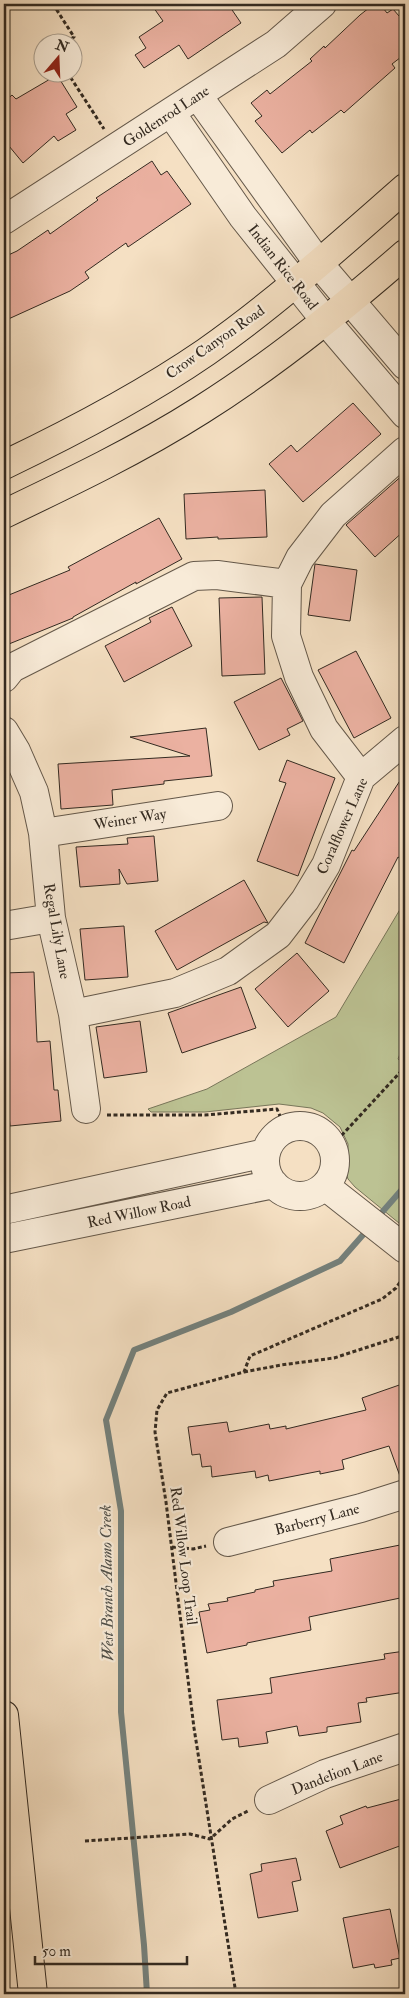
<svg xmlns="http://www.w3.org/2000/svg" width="409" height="1998" font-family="'IM FELL Double Pica',serif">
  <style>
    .green { fill: #bcc293; stroke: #78765a }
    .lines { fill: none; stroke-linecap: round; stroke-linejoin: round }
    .stream { stroke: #74817d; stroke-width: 6 }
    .building { fill: #ebb1a1; stroke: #332a21 }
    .minor-casing { stroke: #64584a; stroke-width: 30 }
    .major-casing { stroke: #332a21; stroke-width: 30 }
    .path { stroke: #332a21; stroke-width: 3; stroke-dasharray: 4 2.5; stroke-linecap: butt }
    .minor { stroke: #f8ebd8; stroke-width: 28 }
    .major { stroke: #f5e0c3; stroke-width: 28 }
    .labels { text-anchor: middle; stroke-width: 4.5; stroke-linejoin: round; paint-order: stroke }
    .street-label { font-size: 15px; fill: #332a21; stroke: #f8ebd8 }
    .water-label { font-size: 16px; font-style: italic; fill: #4e4e48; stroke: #f8ebd8 }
  </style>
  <rect width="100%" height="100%" fill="#f5e0c3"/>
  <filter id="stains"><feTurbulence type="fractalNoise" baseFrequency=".004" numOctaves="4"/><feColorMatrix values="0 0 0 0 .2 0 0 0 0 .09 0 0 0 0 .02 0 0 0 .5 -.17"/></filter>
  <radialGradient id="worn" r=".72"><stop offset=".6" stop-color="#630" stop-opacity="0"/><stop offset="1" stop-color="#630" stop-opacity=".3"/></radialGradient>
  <path class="green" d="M405 901V1041L398 1059 405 1065V1228L355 1187 348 1179 345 1170 348 1155V1144L340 1127 323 1113 311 1108 279 1104 205 1112H151L148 1109 207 1089 336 1017Z"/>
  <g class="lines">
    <path class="stream" d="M377 1218 405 1186
      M147 1994 144 1945 121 1712V1511L106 1420 134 1350 231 1312 340 1261 369 1228"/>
  </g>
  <path class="building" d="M151 4H228L241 23 188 59 179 45 144 68 135 55 146 48 139 37 163 21Z
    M374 4H380L387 13 393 9 399 16 405 10V54L392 64 395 68 344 113 341 110 312 133 310 130 282 153 255 121 262 116 251 103 267 90 270 94 312 61 310 59 324 46 325 48 360 15Z
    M57 75 77 107 66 114 76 130 58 141 54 136 23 163 4 140V102L12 95 16 99Z
    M152 161 161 175 167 171 191 204 128 247 126 243 85 272 89 278 70 291 4 321V257L17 251 48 230 50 234 98 200 96 198Z
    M353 403 381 434 303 502 269 464 291 445 297 452Z
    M405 473V530L375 557 346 525Z
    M265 490 267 537 218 539V537L186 539 184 494Z
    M159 518 182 559 136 584V582L73 617V618L4 646V597L70 570 68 567Z
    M315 564 357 570 350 621 308 615Z
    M262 597 265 674 222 676 219 598Z
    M172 607 192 646 124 682 105 646 151 622 149 618Z
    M356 651 391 718 354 738 318 670Z
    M281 678 303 721 287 729 290 735 259 750 234 702Z
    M206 728 212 776 164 781V784L112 790 113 805 61 809 58 764 190 756 130 737Z
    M287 760 335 778 298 876 257 861 286 783 279 781Z
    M405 773V861L398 857 344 963 305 943 352 850 354 851Z
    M154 836 158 881 127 884 119 869 120 884 80 887 76 847 128 844 127 838Z
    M244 880 268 923 264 922 177 970 155 931Z
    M124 926 128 977 85 980 80 929Z
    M297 953 329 991 288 1027 255 989Z
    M34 972 37 1042 50 1041 54 1090H58L61 1121 10 1126 4 1061V973Z
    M241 987 256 1028 182 1053 168 1013Z
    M140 1021 147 1072 104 1078 96 1027Z
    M405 1383V1479H401L389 1446 342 1460 344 1469 320 1474V1471L269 1481 268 1475 256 1478 255 1471 212 1477 211 1466 202 1467 200 1454 192 1455 188 1427 227 1422 229 1432 269 1424 270 1429 286 1426V1429L366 1410 362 1398Z
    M405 1544V1597L309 1617 311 1630 247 1643V1645L207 1653 199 1612 210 1610 208 1604 228 1601 227 1598 255 1592V1590L274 1586 273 1581 332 1571 330 1559Z
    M405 1651V1692L366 1698 367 1702 358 1703 361 1722 327 1727V1732L299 1736 297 1726 266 1732 268 1743 239 1747 238 1738 222 1740 217 1700 272 1693 270 1678 385 1659 384 1654Z
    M405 1798V1844L340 1868 326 1831 343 1824 340 1816 366 1806 367 1808Z
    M296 1858 301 1880 292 1882 298 1911 258 1918 250 1874 262 1871 261 1864Z
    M390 1909 400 1958 391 1960 392 1965 375 1968 374 1964 353 1968 343 1918Z"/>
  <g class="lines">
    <defs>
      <path id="minor" d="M198 96 319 264 405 365
        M171 113 243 217 325 320 405 414
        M4 220 276 44 322 4
        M4 678 12 668 194 576 217 575 287 584
        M4 731 16 751 34 792 43 833 51 918 73 1014 86 1109
        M361 777 324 729 299 677 286 636 287 584 300 558 333 515 405 451
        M43 833 218 806
        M4 926 51 918
        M73 1014 175 993 228 971 278 935 305 900 326 865 361 777 405 740
        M265 1161a35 35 0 1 1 70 0a35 35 0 1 1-70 0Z
        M325 1186 405 1249
        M4 1210 266 1153
        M4 1239 274 1184
        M228 1542 361 1508 405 1494
        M269 1800 325 1774 405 1747"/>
      <path id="major" d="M4 465C73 432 142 396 206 352 276 303 341 244 405 188
        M4 514C71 482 138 450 201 410 274 364 341 310 405 254
        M4 1715 33 1994"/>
    </defs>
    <use href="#minor" class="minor-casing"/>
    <use href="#major" class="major-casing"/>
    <path class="path" d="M48 4H49
      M53 4 74 37 66 42
      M67 72 104 129
      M107 1115H205L277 1109 285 1128
      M331 1143 342 1135 405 1067
      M244 1372 281 1365 334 1358 405 1335
      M172 1547 193 1549 206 1546
      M85 1841 190 1834 210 1839 232 1819 248 1811
      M236 1994 194 1728 166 1502 155 1432 157 1410 167 1393 244 1372 250 1356 382 1299 396 1288 405 1275"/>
    <use href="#minor" class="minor"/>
    <use href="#major" class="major"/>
  </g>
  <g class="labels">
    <g class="street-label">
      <text transform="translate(166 116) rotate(-33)" y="5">Goldenrod Lane</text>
      <text transform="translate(283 267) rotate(52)" y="5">Indian Rice Road</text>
      <text transform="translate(215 342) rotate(-35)" y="5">Crow Canyon Road</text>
      <text transform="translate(130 819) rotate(-9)" y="5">Weiner Way</text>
      <text transform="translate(342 826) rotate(-66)" y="5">Coralflower Lane</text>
      <text transform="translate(57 931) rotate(80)" y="5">Regal Lily Lane</text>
      <text transform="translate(139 1212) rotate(-12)" y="5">Red Willow Road</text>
      <text transform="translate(317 1519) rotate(-15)" y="5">Barberry Lane</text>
      <text transform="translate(184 1556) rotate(83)" y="5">Red Willow Loop Trail</text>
      <text transform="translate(337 1773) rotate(-21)" y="5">Dandelion Lane</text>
    </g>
    <g class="water-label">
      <text transform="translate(106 1583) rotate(-91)" y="6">West Branch Alamo Creek</text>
    </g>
  </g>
  <rect width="409" height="1998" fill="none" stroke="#f5e0c3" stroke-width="20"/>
  <rect x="5" y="5" width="399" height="1988" fill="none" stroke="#332a21" stroke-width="2.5"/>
  <rect x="10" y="10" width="389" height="1978" fill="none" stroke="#332a21"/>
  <g transform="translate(58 58) rotate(19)"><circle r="24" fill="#f8ebd8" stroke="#a99e8f"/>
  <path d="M0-4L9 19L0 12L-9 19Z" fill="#8f2418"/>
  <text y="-8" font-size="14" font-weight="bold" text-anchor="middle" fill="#332a21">N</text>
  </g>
  <path d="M35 1956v8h152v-8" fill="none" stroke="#332a21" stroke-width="2.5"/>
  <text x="42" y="1956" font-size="15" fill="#332a21" stroke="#f8ebd8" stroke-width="4" paint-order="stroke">50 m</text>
  <rect width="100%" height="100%" filter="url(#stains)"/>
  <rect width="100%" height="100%" fill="url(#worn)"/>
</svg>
